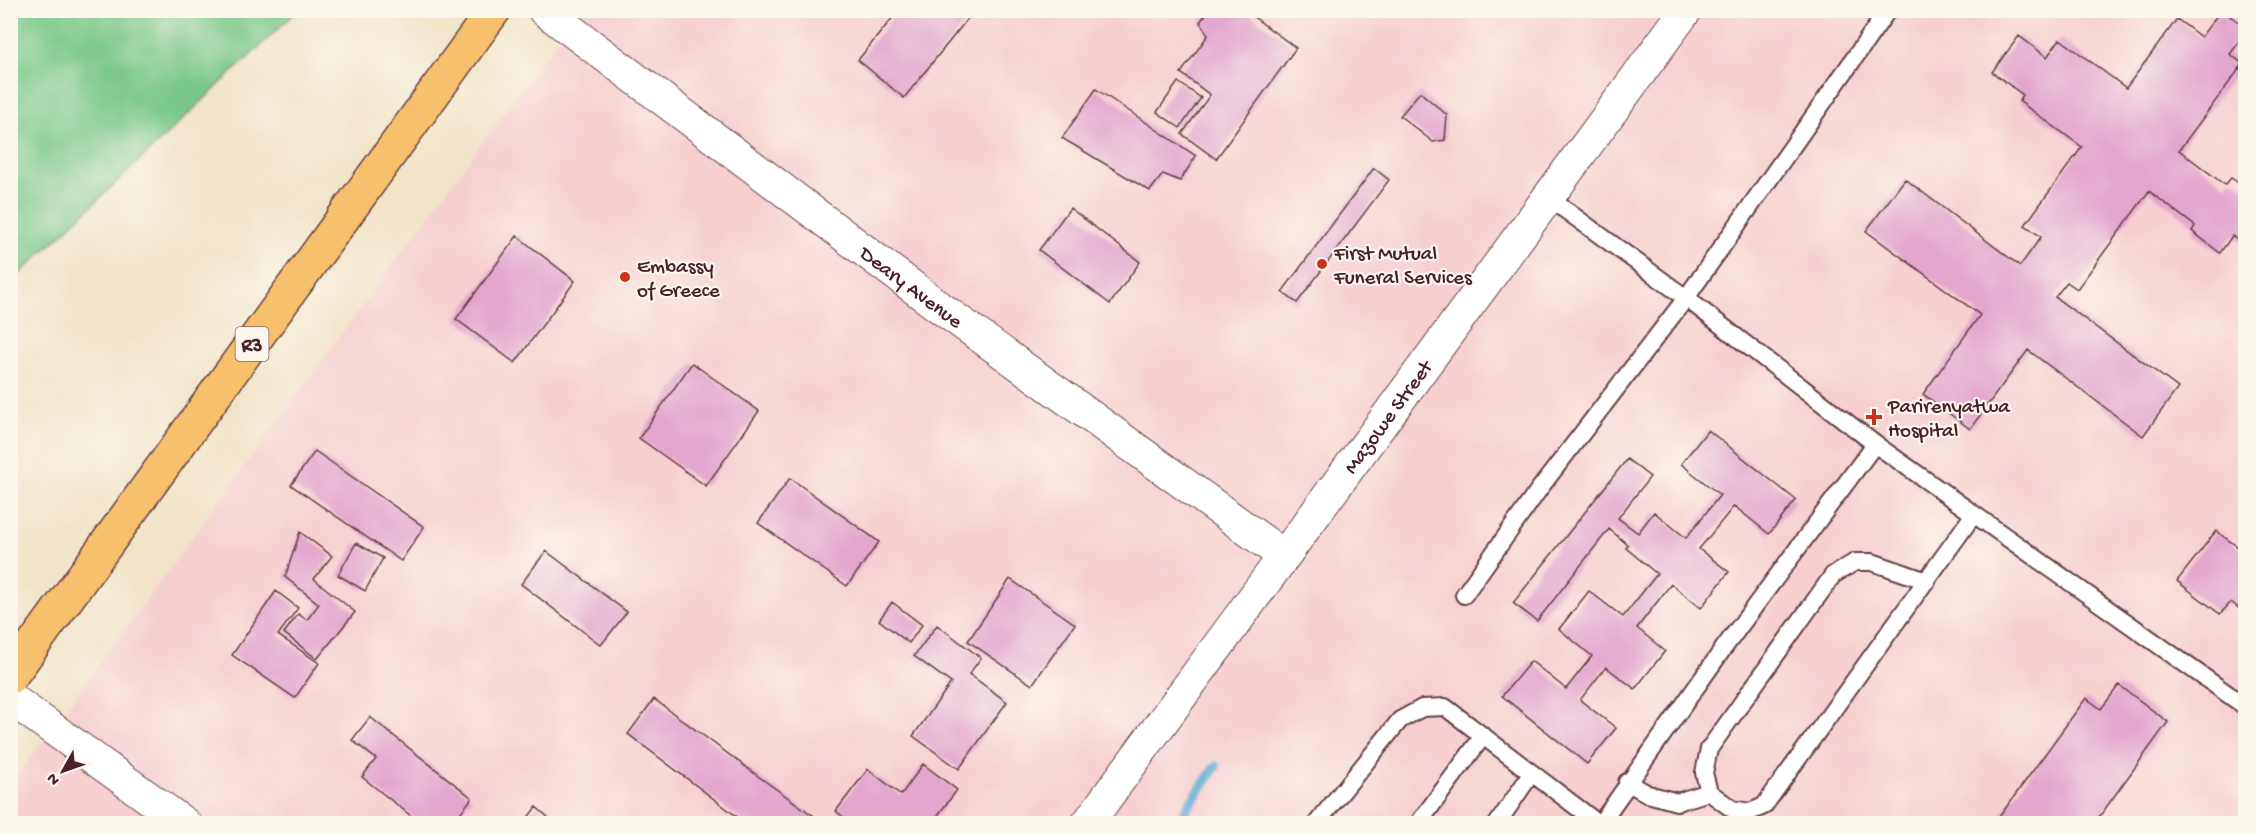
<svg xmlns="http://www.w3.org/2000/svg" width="2256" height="834" font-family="'Gochi Hand',sans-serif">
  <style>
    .built { fill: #f7cfd1 }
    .green { fill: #7ac888; stroke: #62745a; stroke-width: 1.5 }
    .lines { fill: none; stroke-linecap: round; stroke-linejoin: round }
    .stream { stroke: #59a8d3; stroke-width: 10 }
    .building { fill: #e3a6cd }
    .service-casing { stroke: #633d43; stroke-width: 20 }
    .minor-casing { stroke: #633d43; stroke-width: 34 }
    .trunk-casing { stroke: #633d43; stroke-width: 36 }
    .service { stroke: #fff; stroke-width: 16 }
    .minor { stroke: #fff; stroke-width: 32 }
    .trunk { stroke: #f7c06c; stroke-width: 33 }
    .poi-dot { fill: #c8321e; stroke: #fbf7ec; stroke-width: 2 }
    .labels { text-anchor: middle; stroke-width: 4.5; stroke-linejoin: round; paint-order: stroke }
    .shield { fill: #fbf7ec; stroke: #7f6065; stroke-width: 1.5 }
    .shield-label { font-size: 20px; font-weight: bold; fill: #4a1f2b }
    .poi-label { font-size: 21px; fill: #4a1f2b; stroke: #fbf7ec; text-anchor: start }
    .street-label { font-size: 21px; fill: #4a1f2b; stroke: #fbf7ec }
  </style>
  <rect width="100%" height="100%" fill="#fbf7ec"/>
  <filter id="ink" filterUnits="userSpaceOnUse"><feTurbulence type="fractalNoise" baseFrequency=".0167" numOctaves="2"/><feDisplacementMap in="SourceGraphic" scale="12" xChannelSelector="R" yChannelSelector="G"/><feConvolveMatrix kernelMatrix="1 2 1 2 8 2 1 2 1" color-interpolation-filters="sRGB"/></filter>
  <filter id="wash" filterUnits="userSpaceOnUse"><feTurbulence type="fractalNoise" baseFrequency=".008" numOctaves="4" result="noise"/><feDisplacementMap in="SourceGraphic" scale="24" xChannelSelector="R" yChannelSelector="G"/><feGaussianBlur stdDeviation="1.35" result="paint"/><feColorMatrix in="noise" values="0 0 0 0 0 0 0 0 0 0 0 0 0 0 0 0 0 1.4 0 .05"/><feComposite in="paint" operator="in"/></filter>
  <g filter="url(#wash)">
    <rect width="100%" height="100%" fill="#f1e4c8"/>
    <path class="built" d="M579 11H2245V823L11 824V784Z"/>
    <path class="green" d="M11 10H297V11L11 282Z"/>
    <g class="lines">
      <path class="stream" d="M1176 824 1216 766"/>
    </g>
    <g id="blocks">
      <path class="building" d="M899 10H909L915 16 920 10H961L969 17 904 98 858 60Z
        M1209 10H1244L1296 48 1216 159 1182 134 1210 95 1181 73 1208 35 1200 22Z
        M2221 10 2246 27V33L2230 54 2243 64 2179 150 2225 185 2231 178 2246 188V245L2232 236 2220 253 2192 231 2195 226 2149 191 2077 289 2067 282 2055 297 2178 388 2143 436 2028 350 1970 429 1923 394 1980 315 1866 231 1905 179 2020 266 2041 237 2025 225 2082 147 2019 101 2023 95 1992 72 2019 36 2047 57 2060 39 2126 88 2177 19 2201 37Z
        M1178 82 1201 98 1180 128 1157 112Z
        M1096 89 1196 156 1180 181 1163 174 1150 191 1062 138Z
        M1420 92 1447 115 1445 140 1433 142 1400 116Z
        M1374 168 1389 180 1297 303 1282 292Z
        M1070 208 1140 262 1110 304 1039 250Z
        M517 236 575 281 515 363 456 319Z
        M692 363 759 411 706 486 639 438Z
        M1708 430 1796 500 1769 534 1734 506 1699 549 1729 572 1701 608 1671 584 1637 628 1665 651 1635 689 1606 667 1580 700 1616 728 1587 764 1502 696 1531 661 1566 689 1592 656 1559 629 1589 591 1623 617 1657 574 1626 548 1628 545 1609 529 1537 621 1513 603 1627 459 1650 477 1618 518 1638 533 1654 512 1686 538 1720 495 1681 464Z
        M315 451 424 527 401 561 291 485Z
        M790 478 879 542 847 586 758 523Z
        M2216 531 2246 553V614L2231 602 2220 614 2177 581Z
        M300 532 332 556 314 579 355 612 317 659 284 633 298 614 307 620 319 604 285 577Z
        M356 543 383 558 365 591 338 575Z
        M546 551 627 612 601 645 521 584Z
        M1010 579 1075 624 1032 685 968 641Z
        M276 591 298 608 278 635 319 663 295 698 232 655Z
        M892 602 922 625 909 643 879 620Z
        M937 625 981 658 969 674 1007 702 959 769 913 736 951 683 914 656Z
        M2119 685 2168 722 2094 824H1994L2086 698 2101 709Z
        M654 699 762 779 825 824H747L628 734Z
        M370 717 472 798 452 824H421L362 777 376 759 352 740Z
        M923 764 957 790 935 819 940 824H852L836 811 868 769 901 795Z
        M536 807 556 824H523Z"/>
    </g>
  </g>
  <g filter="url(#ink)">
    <use href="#blocks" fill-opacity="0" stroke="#633d43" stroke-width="1.5"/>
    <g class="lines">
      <defs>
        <path id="service" d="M1549 198 1686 298 1875 444 2246 707
          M1927 581 1872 562H1855L1833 575 1709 749 1704 773 1709 792 1732 809 1750 812 1764 806 1974 514
          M1464 595 1540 488 1686 298 1888 10
          M1627 782 1648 794 1677 802 1709 792
          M1316 824 1400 720 1422 708 1445 707 1599 824
          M1418 824 1483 736
          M1497 824 1531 774
          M1600 824 1723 649 1875 444"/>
        <g id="minor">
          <path id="s1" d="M544 10 938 306 1284 556"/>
          <path d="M10 698 185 824"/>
          <path id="s2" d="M1087 824 1686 10"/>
        </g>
        <path id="trunk" d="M10 677 494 10"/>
      </defs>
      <use href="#service" class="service-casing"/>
      <use href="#minor" class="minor-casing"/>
      <use href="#trunk" class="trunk-casing"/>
      <use href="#service" class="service"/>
      <use href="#minor" class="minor"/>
      <use href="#trunk" class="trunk"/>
    </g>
  </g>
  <g class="poi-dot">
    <circle cx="1322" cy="264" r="6"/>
    <circle cx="625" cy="277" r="6"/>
    <path d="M1871 408h6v6h6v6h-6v6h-6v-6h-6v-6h6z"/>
  </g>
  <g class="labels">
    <rect class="shield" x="235.5" y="327" width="33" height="34" rx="4.5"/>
    <g class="shield-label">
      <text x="252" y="351">R3</text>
    </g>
    <g class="poi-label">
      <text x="1334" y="259">First Mutual<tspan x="1334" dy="24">Funeral Services</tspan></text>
      <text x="637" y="272">Embassy<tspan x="637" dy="24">of Greece</tspan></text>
      <text x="1888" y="412">Parirenyatwa<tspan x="1888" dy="24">Hospital</tspan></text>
    </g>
    <g class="street-label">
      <text dy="7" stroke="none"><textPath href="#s1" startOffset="460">Deary Avenue</textPath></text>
      <text dy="7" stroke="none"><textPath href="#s2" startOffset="506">Mazowe Street</textPath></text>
    </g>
  </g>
  <rect width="2256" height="834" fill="none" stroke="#fbf7ec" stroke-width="36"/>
  <g transform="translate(63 771) rotate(230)" stroke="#fbf7ec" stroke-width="4.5" paint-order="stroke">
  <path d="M0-4.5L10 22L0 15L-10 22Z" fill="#4a1f2b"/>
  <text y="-9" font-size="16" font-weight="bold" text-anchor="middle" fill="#4a1f2b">N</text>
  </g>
</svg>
